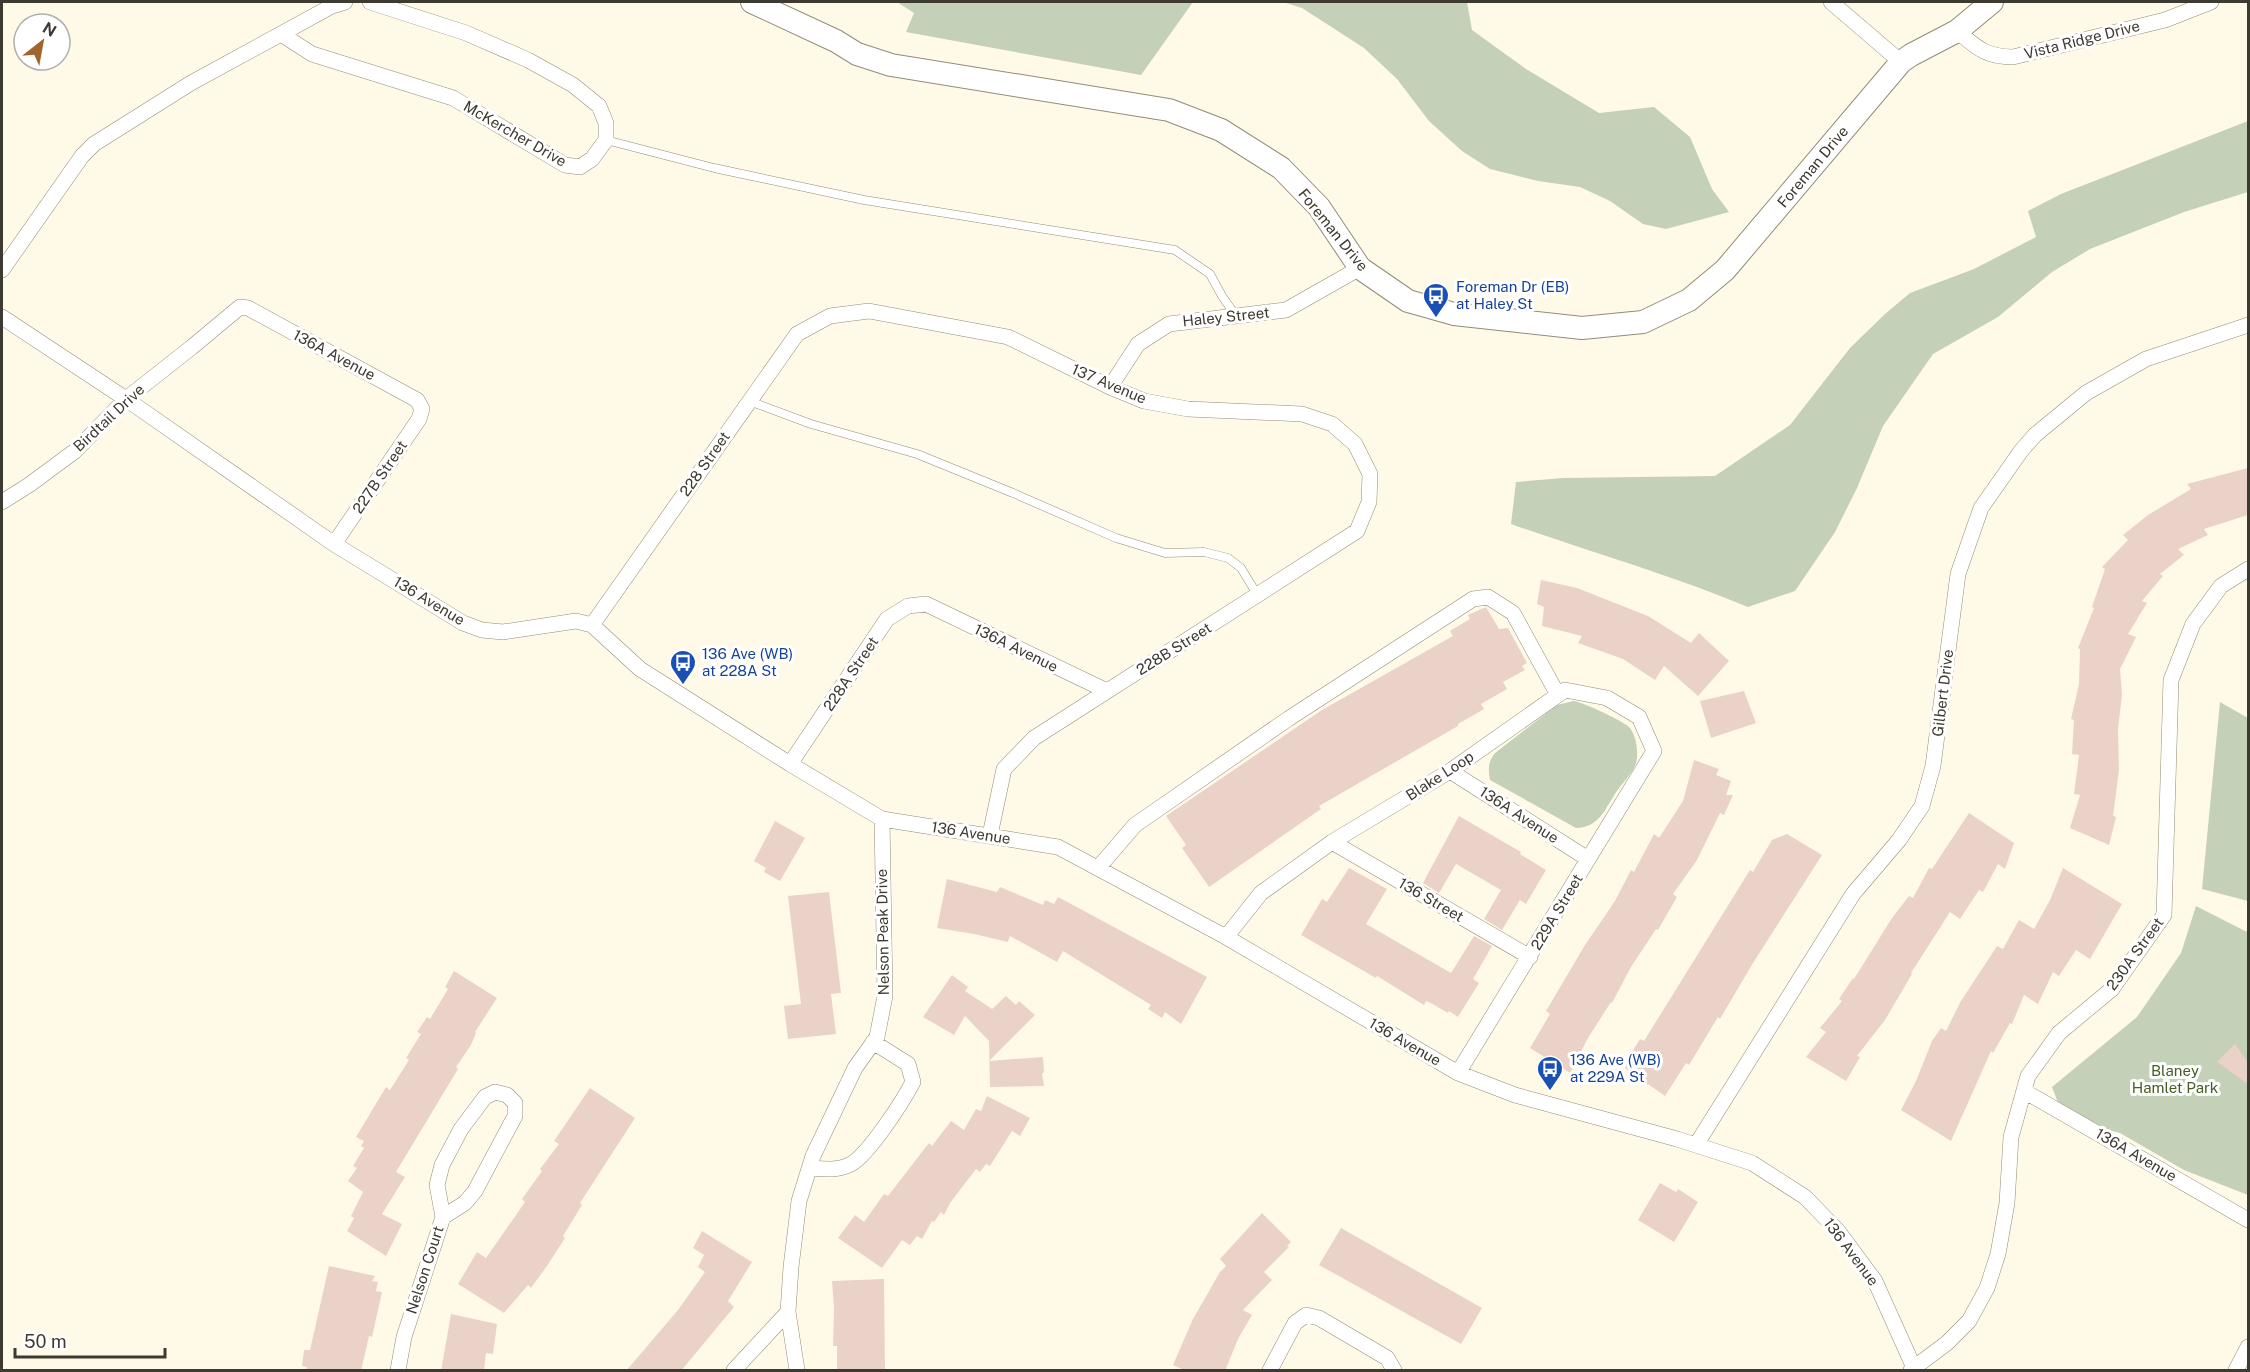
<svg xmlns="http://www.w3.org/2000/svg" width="2250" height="1372" font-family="'Public Sans',sans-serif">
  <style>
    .green { fill: #c4d0b8 }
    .building { fill: #ebd2c8 }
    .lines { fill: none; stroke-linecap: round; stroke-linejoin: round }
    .lane-casing { stroke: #928c77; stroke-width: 9 }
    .street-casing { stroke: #928c77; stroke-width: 16 }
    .secondary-casing { stroke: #928c77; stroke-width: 24 }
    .lane { stroke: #fff; stroke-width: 8 }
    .street { stroke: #fff; stroke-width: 15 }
    .secondary { stroke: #fff; stroke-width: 22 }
    .labels { text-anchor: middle; stroke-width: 6; stroke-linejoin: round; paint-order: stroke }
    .street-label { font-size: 15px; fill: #3d3a31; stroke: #fff }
    .transit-label { font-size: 15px; fill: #164399; stroke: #fff; text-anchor: start }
    .park-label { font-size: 15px; fill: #465e26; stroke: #fff }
  </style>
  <rect width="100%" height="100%" fill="#fffae7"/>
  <path class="green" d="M897 2H1193L1141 75 906 32 914 13Z
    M1283 2H1467L1472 30 1526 69 1599 113 1654 107 1690 137 1712 189 1729 212 1666 229 1643 224 1610 201 1580 187 1538 181 1490 169 1462 151 1429 121 1397 79 1364 48 1302 8Z
    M2248 121V192L2184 212 2090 249 2052 272 1998 317 1933 354 1883 426 1857 488 1835 532 1795 591 1748 607C1671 575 1590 552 1511 524L1516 482 1563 478 1715 476 1790 425 1850 348 1885 314 1910 293 1974 269 2036 237 2028 211 2061 194Z
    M1574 701C1585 703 1621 720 1629 727 1636 734 1639 753 1636 763 1633 773 1621 784 1615 794 1604 811 1599 827 1576 828L1490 780C1488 768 1488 762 1495 753L1557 705Z
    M2220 702 2248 718V901L2202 889Z
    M2196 906 2245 931H2248V1195L2184 1170 2120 1133 2064 1118 2052 1087 2137 1017 2181 953Z"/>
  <path class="building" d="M2248 468V515L2204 529 2208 535 2178 549 2184 555 2160 574 2163 576 2142 601 2147 603 2128 634 2136 637 2120 669 2122 695 2118 729 2119 770 2113 816 2116 817 2109 845 2070 828 2080 795 2074 794 2079 755 2072 754 2074 720 2071 719 2079 684 2080 649 2078 648 2094 608 2092 607 2105 569 2102 567 2128 540 2123 535 2148 515 2191 489 2187 484Z
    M1541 580 1577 588 1648 616 1691 643 1699 633 1729 661 1698 696 1664 666 1655 680 1623 659 1578 643 1582 636 1542 626 1544 607 1537 604Z
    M1486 607 1499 629 1508 628 1527 663 1522 666 1525 670 1503 682 1507 689 1481 704 1484 709 1458 724V726L1319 806 1321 809 1209 887 1182 848 1186 845 1166 816 1322 710 1453 636 1450 631 1470 619 1468 615Z
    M1744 691 1756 723 1711 738 1700 701Z
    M1694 760 1719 769 1716 775 1731 781 1726 795H1733L1724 815 1720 813 1697 860 1673 894 1677 897 1658 930 1656 929 1631 967 1612 1003 1611 1002 1588 1038 1570 1073 1530 1048 1550 1014 1546 1011 1585 945 1615 901 1631 870 1634 872 1654 834 1659 838 1683 801Z
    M1969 813 2014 843 2005 869 1998 864 1983 892 1979 890 1960 919 1950 912 1911 973 1912 974 1885 1020 1857 1056 1860 1057 1846 1081 1806 1057 1826 1032 1820 1028 1842 1001 1839 999 1853 978 1854 979 1892 918 1909 896 1913 898 1929 868 1932 869Z
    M1459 816 1521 852 1520 854 1546 870 1526 904 1520 900 1502 930 1484 919 1501 890 1456 864 1439 893 1423 883Z
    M775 821 805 838 780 881 764 872 766 868 754 861Z
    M1787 834 1822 855 1753 963 1720 1019 1718 1017 1689 1065 1686 1063 1665 1096 1625 1068 1631 1058 1629 1057 1640 1039 1644 1041 1750 870 1753 872 1772 840Z
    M1349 868 1387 889 1366 924 1451 973 1474 936 1492 946 1473 979 1479 983 1458 1017 1449 1011 1448 1013 1431 1003 1426 1001 1424 1005 1377 976 1376 978 1301 935 1322 899 1327 902Z
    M2063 868 2122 904 2090 959 2076 950 2059 976 2053 972 2038 1004 2024 995 2012 1024 2010 1023 1993 1053 1991 1051 1951 1141 1901 1110 1916 1081 1932 1041 1941 1028 1946 1031 1961 1001 1997 946 2003 949 2019 920 2034 929 2050 900Z
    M947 879 997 892 1000 887 1043 905 1045 900 1054 904 1058 897 1207 977 1181 1024 1165 1012 1162 1018 1148 1009 1151 1005 1063 951 1057 962 1010 936 1008 942 974 934 937 928Z
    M829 892 841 993 831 994 836 1034 788 1039 784 1006 801 1004 788 896Z
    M454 971 497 998 475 1032 476 1033 471 1045 456 1067 458 1069 396 1172 405 1177 382 1214 402 1224 386 1256 347 1231 354 1218 351 1216 363 1192 348 1181 357 1168 353 1166 364 1148 361 1146 364 1141 356 1137 386 1087 390 1090 409 1060 406 1058 421 1034 417 1032 427 1017 430 1019 448 989 445 987Z
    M952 975 968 987 965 991 992 1009 1006 996 1016 1005 1019 1001 1035 1015 989 1061 1043 1057 1044 1072 1042 1074 1044 1086 990 1087 989 1041 965 1016 954 1035 923 1017Z
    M2235 1044 2248 1063V1084L2217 1062Z
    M590 1088 635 1118 580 1203 582 1205 563 1236 565 1238 547 1266 531 1288 528 1285 504 1313 458 1284 477 1252 486 1258 525 1202 522 1199 542 1171 540 1169 559 1144 554 1141Z
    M987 1096 1030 1118 1020 1136 1012 1131 990 1166 986 1164 980 1172 976 1169 950 1203 944 1215 941 1212 934 1222 932 1221 922 1239 917 1236 910 1245 902 1240 882 1268 838 1238 855 1215 864 1222 884 1194 888 1196 929 1143 932 1146 951 1121 964 1130 976 1109 981 1111Z
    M1660 1183 1676 1192 1678 1189 1698 1202 1674 1242 1638 1220Z
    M1262 1213 1291 1242 1287 1246 1289 1247 1264 1272 1272 1280 1243 1310 1252 1315 1238 1339 1225 1371H1186L1173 1365 1193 1319 1220 1272 1226 1266 1220 1259Z
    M1341 1228 1482 1308 1461 1344 1319 1265Z
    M702 1231 752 1262 728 1301 734 1307 681 1371H626L678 1310 705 1272 698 1267 704 1255 693 1248Z
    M329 1266 375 1276 372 1281 378 1282 376 1291 382 1292 372 1337 369 1336 361 1371H306L307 1367 302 1366 304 1350H310Z
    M884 1279 885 1371H837V1346H833L834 1308 832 1281Z
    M451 1314 497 1324 493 1354 486 1353 484 1371H441Z"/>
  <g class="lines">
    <defs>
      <path id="lane" d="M606 140 714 168 864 200 1175 250 1210 274 1222 296 1236 316
        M749 401 811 424 917 454 1013 493 1116 538 1165 553 1204 552 1228 558 1241 568 1258 596"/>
      <path id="street" d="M1831 2 1901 62
        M1957 31C1977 48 1986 57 2013 57L2165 20 2211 2
        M281 34 312 54 453 98 565 165 580 167 592 159 606 140V123L599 106 573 85 528 60 466 33 370 2
        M2 270 82 156 94 144 191 83 332 6 345 2
        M2 317 126 399 334 544 463 623 482 630 503 632 576 621 592 625 640 669 790 764 882 819 1058 847 1226 937 1458 1073 1515 1095 1677 1139 1752 1163 1805 1197 1838 1231 1875 1281 1915 1370
        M1110 387 1138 344 1169 324 1286 310 1360 268
        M2 502 29 485 75 451 126 399 192 347 240 307 248 308 417 400 422 409 419 419 334 544
        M592 625 797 334 830 316 869 311 1008 337 1110 387 1144 401 1188 409 1302 414 1332 424 1355 444 1370 474 1369 502 1357 531 1034 738 1004 769 990 835
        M790 764 887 619 908 606 926 604 1107 691
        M1450 771 1588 859
        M1332 842 1530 957
        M1098 868 1135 825 1288 719 1473 599 1488 597 1513 613 1558 695
        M1226 937 1261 893 1332 842 1450 771 1565 690 1607 698 1639 717 1654 751 1458 1073
        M2024 1091 2248 1220
        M1696 1145 1853 894 1899 840 1922 806 1933 766 1958 574 1981 508 2021 451 2035 435 2086 393 2146 359 2248 325
        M810 1168C823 1169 838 1171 851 1164 869 1154 903 1101 913 1082L908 1064 873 1042
        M788 1312 797 1370
        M398 1370 404 1337 443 1217 437 1185 442 1165 461 1129 485 1097 495 1092 507 1095 515 1103V1116L475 1191 465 1203 443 1217
        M734 1370 788 1312 791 1267 799 1201 813 1156 855 1068 877 1037 885 996 882 819
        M1270 1370 1295 1323 1306 1315 1319 1318 1387 1358 1394 1370
        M1911 1370 1947 1343 1969 1321 1987 1288 1998 1254 2007 1203 2011 1137 2028 1076 2059 1033 2112 989 2164 915 2171 680 2193 624 2221 586 2248 569
        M2236 1370 2248 1347"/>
      <path id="secondary" d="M752 2 836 41 857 54 891 65 1169 110 1221 130 1281 168 1319 207 1360 268 1408 301 1454 314 1582 328 1643 322 1689 300 1725 270 1901 62 1911 55 1957 31 1992 2"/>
    </defs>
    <use href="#lane" class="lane-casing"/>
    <use href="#street" class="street-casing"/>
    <use href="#secondary" class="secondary-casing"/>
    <use href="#lane" class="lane"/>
    <use href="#street" class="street"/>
    <use href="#secondary" class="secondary"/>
  </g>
  <defs>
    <symbol id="bus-pin" viewBox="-11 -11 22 30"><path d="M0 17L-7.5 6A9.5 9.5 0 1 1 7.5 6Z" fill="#1a4fb4" stroke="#fff"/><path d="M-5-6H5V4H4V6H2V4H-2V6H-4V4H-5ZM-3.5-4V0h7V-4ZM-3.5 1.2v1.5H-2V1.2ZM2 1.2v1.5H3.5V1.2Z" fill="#fff"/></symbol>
  </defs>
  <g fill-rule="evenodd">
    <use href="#bus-pin" x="1421" y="281" width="30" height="40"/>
    <use href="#bus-pin" x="668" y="648" width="30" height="40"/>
    <use href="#bus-pin" x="1535" y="1054" width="30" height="40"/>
  </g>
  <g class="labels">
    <g class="street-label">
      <text transform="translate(2082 40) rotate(-14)" y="5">Vista Ridge Drive</text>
      <text transform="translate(515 134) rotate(30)" y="5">McKercher Drive</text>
      <text transform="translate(1813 167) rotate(-50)" y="5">Foreman Drive</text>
      <text transform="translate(1333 230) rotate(51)" y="5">Foreman Drive</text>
      <text transform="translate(1226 317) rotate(-6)" y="5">Haley Street</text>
      <text transform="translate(334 355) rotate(28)" y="5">136A Avenue</text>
      <text transform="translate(1109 384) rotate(23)" y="5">137 Avenue</text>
      <text transform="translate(109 418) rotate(-43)" y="5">Birdtail Drive</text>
      <text transform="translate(705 464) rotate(-55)" y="5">228 Street</text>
      <text transform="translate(380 477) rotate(-56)" y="5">227B Street</text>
      <text transform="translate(429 601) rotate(31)" y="5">136 Avenue</text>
      <text transform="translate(1016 648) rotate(26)" y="5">136A Avenue</text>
      <text transform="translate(1174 649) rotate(-32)" y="5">228B Street</text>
      <text transform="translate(851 674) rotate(-56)" y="5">228A Street</text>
      <text transform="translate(1943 693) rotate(-83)" y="5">Gilbert Drive</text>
      <text transform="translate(1440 776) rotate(-33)" y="5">Blake Loop</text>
      <text transform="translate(1519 815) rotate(33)" y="5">136A Avenue</text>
      <text transform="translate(971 833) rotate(9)" y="5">136 Avenue</text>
      <text transform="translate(1431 900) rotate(30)" y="5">136 Street</text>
      <text transform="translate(1557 912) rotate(-59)" y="5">229A Street</text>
      <text transform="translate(883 932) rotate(-91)" y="5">Nelson Peak Drive</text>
      <text transform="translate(2135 954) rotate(-54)" y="5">230A Street</text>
      <text transform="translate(1405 1042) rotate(30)" y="5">136 Avenue</text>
      <text transform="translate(2136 1155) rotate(30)" y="5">136A Avenue</text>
      <text transform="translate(1851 1252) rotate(53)" y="5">136 Avenue</text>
      <text transform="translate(425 1270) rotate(-72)" y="5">Nelson Court</text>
    </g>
    <g class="transit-label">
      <text x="1456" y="292">Foreman Dr (EB)<tspan x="1456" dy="17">at Haley St</tspan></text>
      <text x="702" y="659">136 Ave (WB)<tspan x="702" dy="17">at 228A St</tspan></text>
      <text x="1570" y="1065">136 Ave (WB)<tspan x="1570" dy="17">at 229A St</tspan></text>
    </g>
    <g class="park-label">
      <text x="2175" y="1076">Blaney<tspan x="2175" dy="17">Hamlet Park</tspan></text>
    </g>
  </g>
  <rect width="2250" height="1372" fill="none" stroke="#3d3a31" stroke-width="6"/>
  <g transform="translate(42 42) rotate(31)"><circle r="28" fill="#ffffff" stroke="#b1b0ad" stroke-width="1.5"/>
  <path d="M0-4.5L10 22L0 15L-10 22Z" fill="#a3632c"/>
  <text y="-9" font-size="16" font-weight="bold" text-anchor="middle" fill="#3d3a31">N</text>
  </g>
  <path d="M15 1348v9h150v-9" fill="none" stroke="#3d3a31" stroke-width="3"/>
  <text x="24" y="1348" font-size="18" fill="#3d3a31" stroke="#ffffff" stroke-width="4.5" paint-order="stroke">50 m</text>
</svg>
